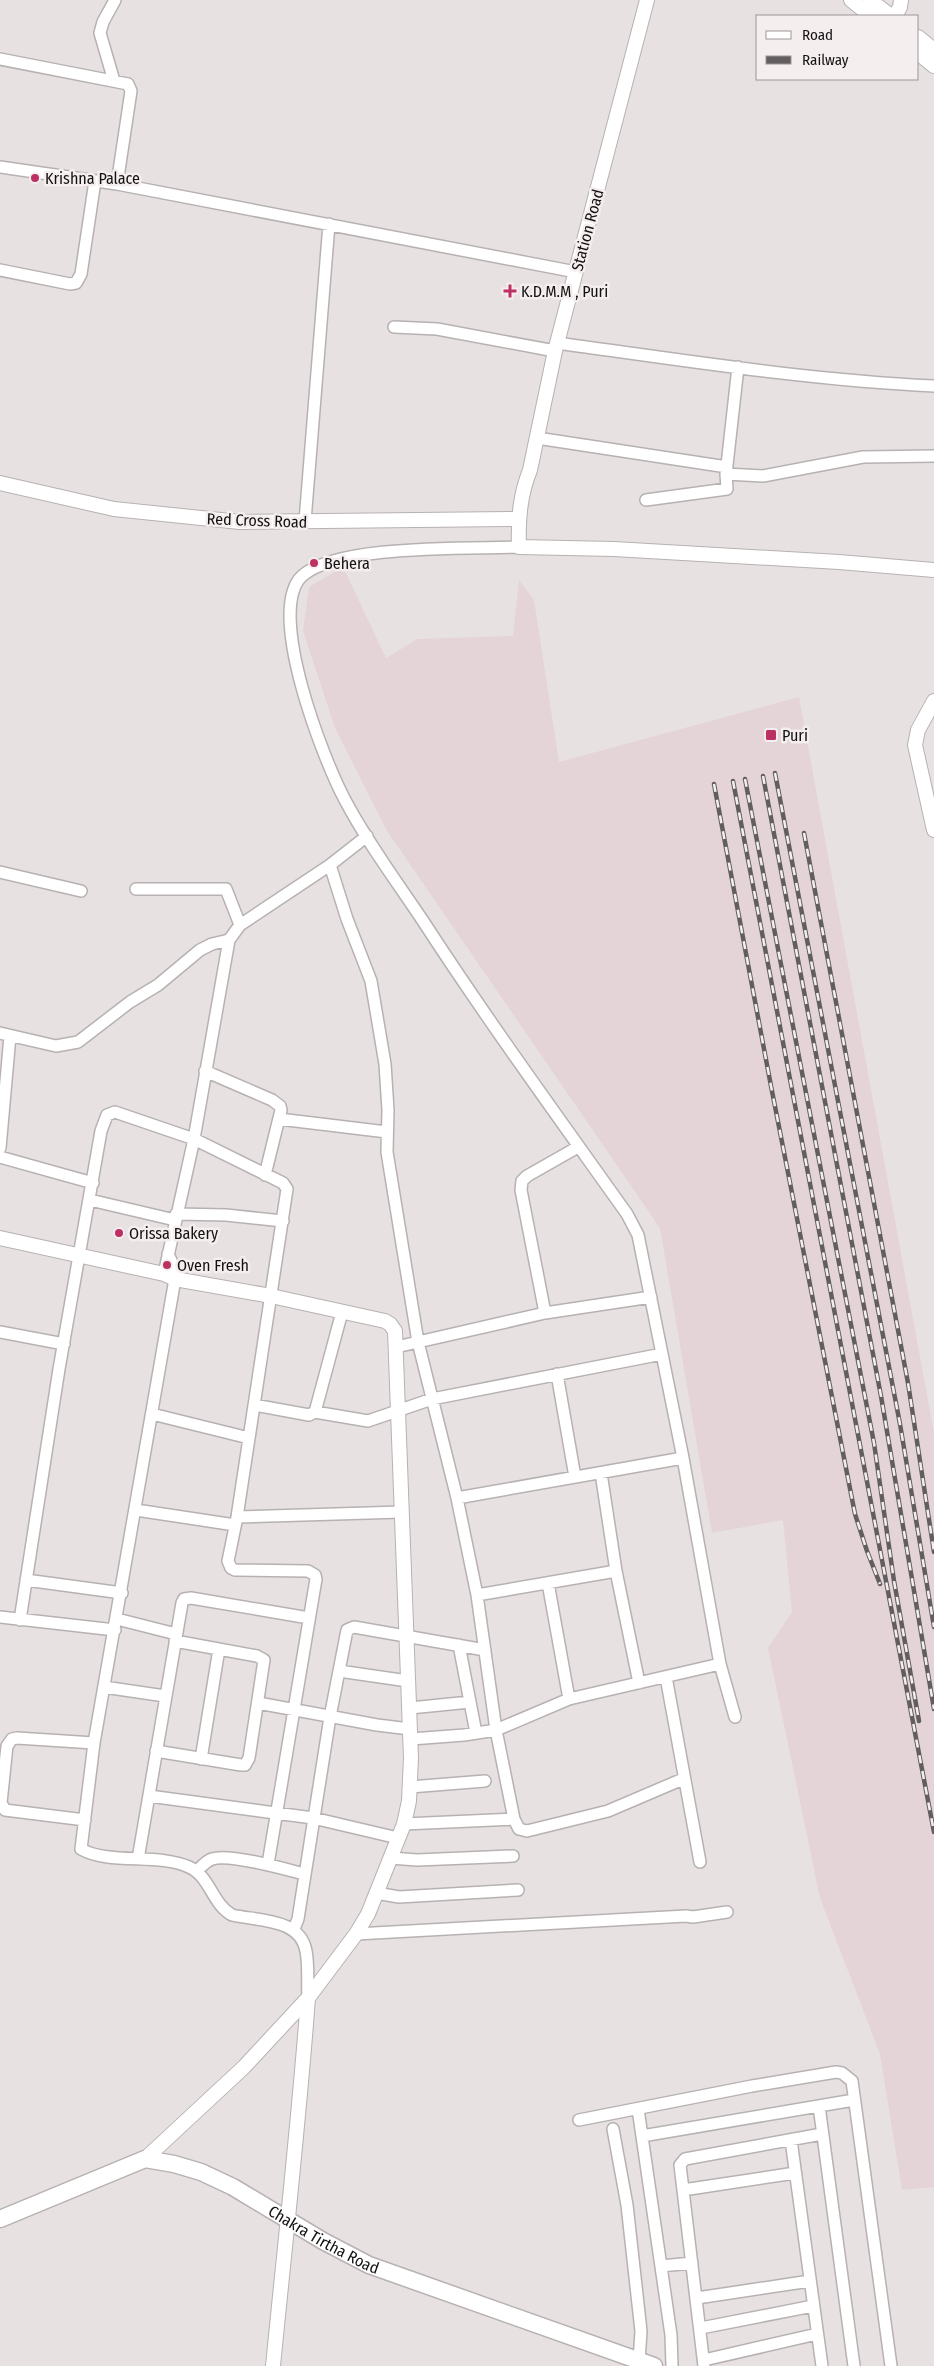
<svg xmlns="http://www.w3.org/2000/svg" width="934" height="2366" font-family="'Fira Sans Condensed',sans-serif">
  <style>
    .built { fill: #e4d4d7 }
    .lines { fill: none; stroke-linecap: round; stroke-linejoin: round }
    .minor-casing { stroke: #b7b1b2; stroke-width: 14 }
    .major-casing { stroke: #b7b1b2; stroke-width: 16 }
    .highway-casing { stroke: #b7b1b2; stroke-width: 19 }
    .minor { stroke: #fff; stroke-width: 11 }
    .major { stroke: #fff; stroke-width: 14 }
    .highway { stroke: #fff; stroke-width: 16 }
    .rail-casing { stroke: #625e5f; stroke-width: 4.5 }
    .rail { stroke: #f5eeef; stroke-width: 2.5; stroke-dasharray: 8; stroke-linecap: butt }
    .poi-dot { fill: #bc3064; stroke: #f5eeef; stroke-width: 2 }
    .labels { text-anchor: middle; stroke-width: 5; stroke-linejoin: round; paint-order: stroke }
    .poi-label { font-size: 16px; fill: #141112; stroke: #f5eeef; text-anchor: start }
    .street-label { font-size: 16px; fill: #141112; stroke: #f5eeef }
  </style>
  <rect width="100%" height="100%" fill="#e8e1e2"/>
  <path class="built" d="M343 567 386 658 417 639 513 636 519 580 534 600 559 762 799 697 934 1433V2187L902 2190 880 2054 820 1898 768 1648 792 1612 783 1520 712 1533 660 1228 387 831 335 728 303 631 309 587Z"/>
  <g class="lines">
    <defs>
      <path id="minor" d="M0 59 128 84 131 91 117 184
        M114 81 100 33 103 22 115 0
        M0 167 117 184 576 272
        M0 270 70 284 76 283 81 274 95 181
        M394 327 437 329 555 351
        M557 343C682 360 807 380 934 386
        M738 367 726 474 763 476 863 457 934 456
        M537 438 727 467
        M646 500 727 489 726 474
        M305 521 329 224
        M519 547C470 549 336 544 302 576 265 611 324 761 345 800 367 842 397 882 423 921 488 1021 558 1117 627 1214L638 1235 683 1458 720 1664 735 1717
        M330 865 347 919 371 981 385 1064 388 1110 387 1152 418 1342 396 1347
        M0 872 81 891
        M136 889H226L240 925
        M0 1033 56 1046 78 1042 130 1002 158 985 200 950 212 944 229 940
        M205 1071 272 1100 280 1106 281 1110 265 1175
        M279 1119 387 1132
        M0 1148 10 1036
        M0 1157 93 1183
        M90 1200 175 1220
        M176 1214 226 1215 283 1221
        M168 1254 180 1280
        M164 1274 194 1139 229 940 240 925 330 865 367 836
        M175 1279 94 1743 81 1849C109 1865 158 1853 189 1867 210 1876 212 1904 232 1915 258 1921 300 1918 306 1951 309 1966 307 1983 308 1998
        M651 1297 545 1313 418 1342 457 1498 477 1595 496 1730 514 1819 519 1829 527 1831 608 1811 683 1779
        M545 1313 521 1190 522 1181 527 1176 578 1147
        M0 1332 64 1344
        M557 1374 575 1477
        M254 1405 309 1415 315 1412 342 1312
        M315 1412 368 1421 432 1399 662 1354
        M152 1414 249 1438
        M601 1473 616 1571 639 1683
        M457 1498 683 1458
        M136 1510 235 1525
        M237 1517 401 1512
        M26 1580 122 1593
        M548 1583 569 1699
        M477 1595 616 1571
        M0 1617 115 1630
        M117 1619 176 1634
        M20 1620 59 1369 101 1131 107 1115 115 1112 194 1139 283 1183 287 1189 237 1517 228 1561 231 1568 235 1570 308 1571 315 1575 316 1579 268 1864
        M459 1645 476 1733
        M339 1671 408 1681
        M666 1677 700 1862
        M104 1687 165 1696
        M258 1703 377 1725 410 1729
        M410 1708 470 1702
        M411 1739 464 1735 496 1730 569 1699 720 1664
        M156 1751 241 1765H245L249 1758 264 1660 257 1656 175 1641
        M201 1759 219 1649
        M410 1787 485 1781
        M149 1796 313 1818 398 1838
        M85 1820 5 1810 1 1803 7 1746 12 1739 17 1738 94 1743
        M404 1824 514 1819
        M390 1858 417 1860 513 1856
        M138 1859 182 1603 184 1599 191 1598 309 1618
        M197 1871C201 1867 206 1861 212 1859 229 1853 285 1869 304 1874
        M376 1893 399 1897 518 1890
        M294 1929 298 1919 330 1717 347 1630 354 1627 485 1650
        M356 1934 686 1916 693 1917 727 1912
        M819 2106 854 2366
        M638 2109 671 2335 672 2366
        M579 2120 752 2086 836 2072 842 2073 852 2081 891 2366
        M613 2129 627 2205 641 2331 639 2361
        M642 2136 854 2100
        M791 2140 822 2366
        M683 2190 795 2173
        M661 2266 692 2263
        M697 2298 810 2281
        M701 2328 813 2306
        M704 2360 817 2334
        M704 2366 680 2165 685 2159 822 2134"/>
      <path id="major" d="M647 0 555 351 530 470C520 495 518 519 519 547L614 549 839 562 934 570
        M851 0 871 16
        M870 0 891 16
        M895 16 900 7 901 0
        M918 37 934 50
        M918 53 934 66
        M0 483 114 509 240 522 518 519
        M934 701 918 730 915 745 934 830
        M0 1238 164 1274 175 1279 271 1296 385 1321 390 1324 395 1331 411 1758 409 1801 404 1824 368 1914 356 1934 308 1998 244 2067 145 2159
        M273 2366C285 2243 299 2121 308 1998"/>
      <g id="highway">
        <path id="s1" d="M0 2219 145 2159 174 2164 201 2172 233 2187 323 2241 369 2265 654 2366"/>
      </g>
    </defs>
    <use href="#minor" class="minor-casing"/>
    <use href="#major" class="major-casing"/>
    <use href="#highway" class="highway-casing"/>
    <use href="#minor" class="minor"/>
    <use href="#major" class="major"/>
    <use href="#highway" class="highway"/>
    <defs>
      <path id="rail" d="M775 773 900 1424 934 1627
        M763 776 881 1396 934 1709
        M745 779 874 1443 894 1581 919 1721
        M733 781 934 1832
        M714 784 771 1086 855 1514 867 1551 880 1584
        M804 833 908 1383 934 1552"/>
    </defs>
    <use href="#rail" class="rail-casing"/>
    <use href="#rail" class="rail"/>
  </g>
  <g class="poi-dot">
    <circle cx="35" cy="178" r="5"/>
    <path d="M507.5 283.5h5v5h5v5h-5v5h-5v-5h-5v-5h5z"/>
    <circle cx="314" cy="563" r="5"/>
    <rect x="765" y="729" width="12" height="12" rx="2.5"/>
    <circle cx="119" cy="1233" r="5"/>
    <circle cx="167" cy="1265" r="5"/>
  </g>
  <g class="labels">
    <g class="poi-label">
      <text x="45" y="184">Krishna Palace</text>
      <text x="521" y="297">K.D.M.M , Puri</text>
      <text x="324" y="569">Behera</text>
      <text x="782" y="741">Puri</text>
      <text x="129" y="1239">Orissa Bakery</text>
      <text x="177" y="1271">Oven Fresh</text>
    </g>
    <g class="street-label">
      <text transform="translate(587 230) rotate(-75)" y="6">Station Road</text>
      <text transform="translate(257 520) rotate(2)" y="6">Red Cross Road</text>
      <text dy="6" stroke="none"><textPath href="#s1" startOffset="355">Chakra Tirtha Road</textPath></text>
    </g>
  </g>
  <rect x="756" y="15" width="162" height="65" fill="#f5eeef" stroke="#9b9697"/>
  <rect x="766" y="31" width="25" height="8" fill="#ffffff" stroke="#9b9697"/>
  <text x="802" y="40" font-size="15" fill="#141112">Road</text>
  <rect x="766" y="56" width="25" height="8" fill="#625e5f" stroke="#9b9697"/>
  <text x="802" y="65" font-size="15" fill="#141112">Railway</text>
</svg>
